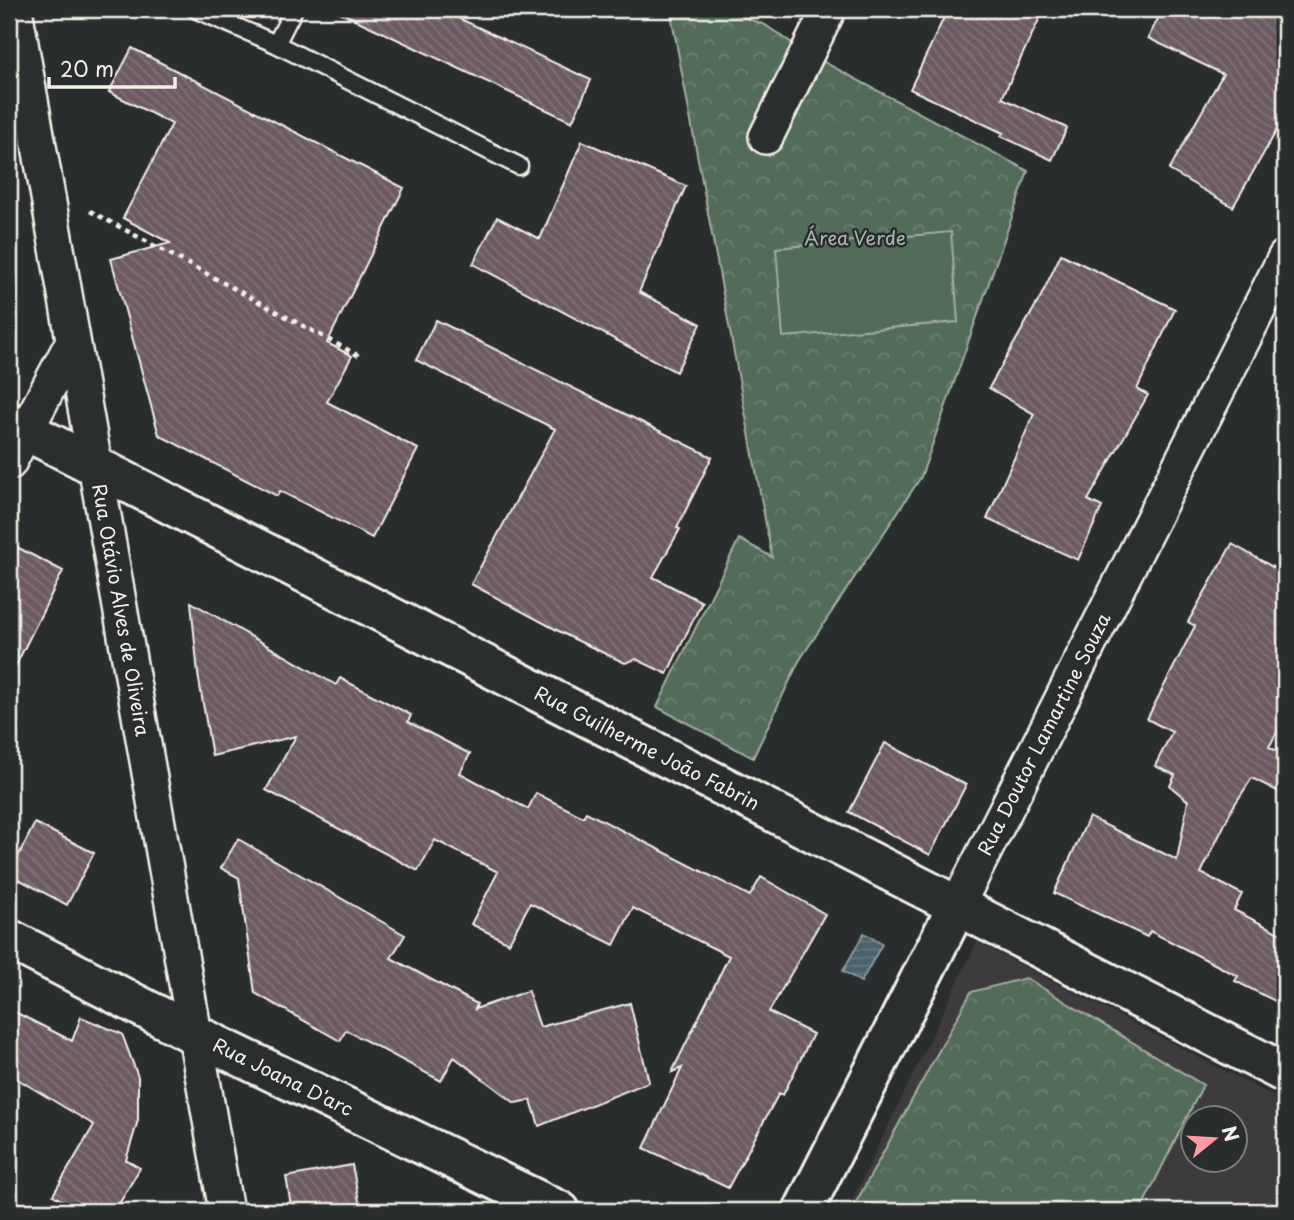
<svg xmlns="http://www.w3.org/2000/svg" width="1294" height="1220" font-family="'Playpen Sans',sans-serif">
  <style>
    .built { fill: #3e3a3e; fill-rule: evenodd }
    .forest { fill: url(#forest-crowns); stroke: #a4aea1; stroke-width: 2 }
    .pitch { fill: #536c5a; stroke: #a4aea1; stroke-width: 2 }
    .water { fill: url(#water-rules); stroke: #8e9b9f; stroke-width: 2 }
    .building { fill: url(#building-back-hatch); stroke: #f4f1e8; stroke-width: 2 }
    .lines { fill: none; stroke-linecap: round; stroke-linejoin: round }
    .service-casing { stroke: #f4f1e8; stroke-width: 21 }
    .minor-casing { stroke: #f4f1e8; stroke-width: 38 }
    .tertiary-casing { stroke: #f4f1e8; stroke-width: 44 }
    .path { stroke: #f4f1e8; stroke-width: 4.5; stroke-dasharray: 5 5; stroke-linecap: butt }
    .service { stroke: #2a2d2e; stroke-width: 16 }
    .minor { stroke: #2a2d2e; stroke-width: 33 }
    .tertiary { stroke: #2a2d2e; stroke-width: 38 }
    .labels { text-anchor: middle; stroke-width: 5; stroke-linejoin: round; paint-order: stroke }
    .park-label { font-size: 19px; fill: #acb5a8; stroke: #2a2d2e }
    .street-label { font-size: 19px; fill: #f4f1e8; stroke: #2a2d2e }
  </style>
  <defs>
    <pattern id="forest-crowns" width="20" height="18" patternUnits="userSpaceOnUse" patternTransform="scale(1.75)"><rect width="20" height="18" fill="#536c5a"/><path d="M2 6a3 3 0 1 1 6 0M12 15a3 3 0 1 1 6 0" fill="none" stroke="#6c8172"/></pattern>
    <pattern id="water-rules" width="6" height="5" patternUnits="userSpaceOnUse" patternTransform="scale(1.75)"><rect width="6" height="5" fill="#4a626e"/><path d="M0 2.5h6" fill="none" stroke="#657983"/></pattern>
    <pattern id="building-back-hatch" width="6" height="6" patternUnits="userSpaceOnUse" patternTransform="scale(1.75)"><rect width="6" height="6" fill="#6c5a62"/><path d="M-1 5l2 2M0 0l6 6M5-1l2 2" fill="none" stroke="#827278"/></pattern>
  </defs>
  <rect width="100%" height="100%" fill="#2a2d2e"/>
  <filter id="ink" filterUnits="userSpaceOnUse"><feTurbulence type="fractalNoise" baseFrequency=".0143" numOctaves="2"/><feDisplacementMap in="SourceGraphic" scale="14" xChannelSelector="R" yChannelSelector="G"/><feConvolveMatrix kernelMatrix="1 2 1 2 8 2 1 2 1" color-interpolation-filters="sRGB"/></filter>
  <g filter="url(#ink)">
    <path class="built" d="M977 942 1285 1102V1211H847ZM1192 1118H1234V1160H1192Z"/>
    <path class="forest" d="M670 9H723L765 25 807 53 1028 171 921 477 799 661 753 758 657 707 739 539 772 557Z
      M1026 978 1203 1085 1140 1211H855L854 1206 971 992Z"/>
    <path class="pitch" d="M951 232 958 322 783 337 776 248Z"/>
    <path class="water" d="M864 933 882 944 861 982 843 971Z"/>
    <path class="building" d="M333 9H439L591 80 572 122Z
      M948 9H1044L1002 98 1067 128 1052 160 1001 136 1003 133 910 89Z
      M1163 9H1285V116L1233 207 1169 170 1223 74 1148 38Z
      M132 48 404 188 327 343 352 356 327 402 418 449 372 538 280 491 277 496 159 435 111 259 170 243 123 218 172 124 109 92Z
      M582 141 686 186 639 292 701 324 676 372 473 264 497 217 540 239Z
      M1061 254 1175 309 1137 389 1148 395 1088 500 1102 507 1078 560 987 519 1034 414 989 388 1041 296Z
      M436 320 712 457 677 528 680 529 653 577 702 602 667 674 636 659 625 663 570 637 471 584 555 429 416 360Z
      M9 543 63 571 9 679Z
      M1232 544 1285 574V717L1269 747 1285 755V795L1252 778 1233 807 1201 873 1242 894 1234 910 1285 936V1006L1235 981 1238 976 1150 931 1147 937 1054 893 1089 817 1177 860 1188 801 1170 786 1175 775 1155 766 1172 732 1147 719 1195 626 1188 622Z
      M191 602 336 685 340 678 411 715 408 722 470 754 460 773 528 809 536 793 583 817 586 812 750 896 761 877 825 914 769 1012 813 1034 783 1095 779 1093 728 1188 644 1148 682 1068 672 1072 729 956 633 908 614 945 530 903 509 943 471 924 498 872 435 840 418 871 266 790 296 736 212 756 198 674Z
      M885 743 966 785 930 855 849 812Z
      M35 823 94 853 67 905 9 874Z
      M238 839 405 935 391 958 477 1004 475 1009 528 991 540 1027 630 1003 649 1082 539 1126 531 1100 515 1103 454 1057 441 1081 346 1030 340 1041 255 993 239 878 221 868Z
      M9 1009 72 1041 81 1017 122 1034 138 1077V1120L126 1160 140 1168 115 1211H80L53 1195 94 1125 9 1074Z
      M352 1165 361 1211H292L286 1177Z"/>
    <g class="lines">
      <defs>
        <path id="service" d="M195 9 276 44 519 166
          M276 44 294 9"/>
        <path id="minor" d="M15 9 226 1211
          M766 137 829 9
          M9 463 73 341
          M957 906 1285 257"/>
        <path id="tertiary" d="M9 422 1285 1073
          M9 939 196 1035 560 1211
          M803 1211 957 906"/>
      </defs>
      <use href="#service" class="service-casing"/>
      <use href="#minor" class="minor-casing"/>
      <use href="#tertiary" class="tertiary-casing"/>
      <path class="path" d="M90 211 361 357"/>
      <use href="#service" class="service"/>
      <use href="#minor" class="minor"/>
      <use href="#tertiary" class="tertiary"/>
    </g>
  </g>
  <g class="labels">
    <g class="park-label">
      <text x="855" y="245">Área Verde</text>
    </g>
    <g class="street-label">
      <text transform="translate(121 610) rotate(80)" y="7">Rua Otávio Alves de Oliveira</text>
      <text transform="translate(1044 734) rotate(-63)" y="7">Rua Doutor Lamartine Souza</text>
      <text transform="translate(647 748) rotate(27)" y="7">Rua Guilherme João Fabrin</text>
      <text transform="translate(283 1077) rotate(26)" y="7">Rua Joana D'arc</text>
    </g>
  </g>
  <rect width="1294" height="1220" fill="none" stroke="#2a2d2e" stroke-width="35"/>
  <rect x="18" y="18" width="1259" height="1185" fill="none" stroke="#f4f1e8" stroke-width="2.5" filter="url(#ink)"/>
  <g transform="translate(1214 1139) rotate(72)"><circle r="33" fill="#2a2d2e" stroke="#7b7b78" stroke-width="2"/>
  <path d="M0-5L12 26L0 18L-12 26Z" fill="#ff9aa2"/>
  <text y="-10" font-size="19" font-weight="bold" text-anchor="middle" fill="#f4f1e8">N</text>
  </g>
  <path d="M49 77v10h126v-10" fill="none" stroke="#f4f1e8" stroke-width="3.5"/>
  <text x="60" y="77" font-size="21" fill="#f4f1e8" stroke="#2a2d2e" stroke-width="5" paint-order="stroke">20 m</text>
</svg>
